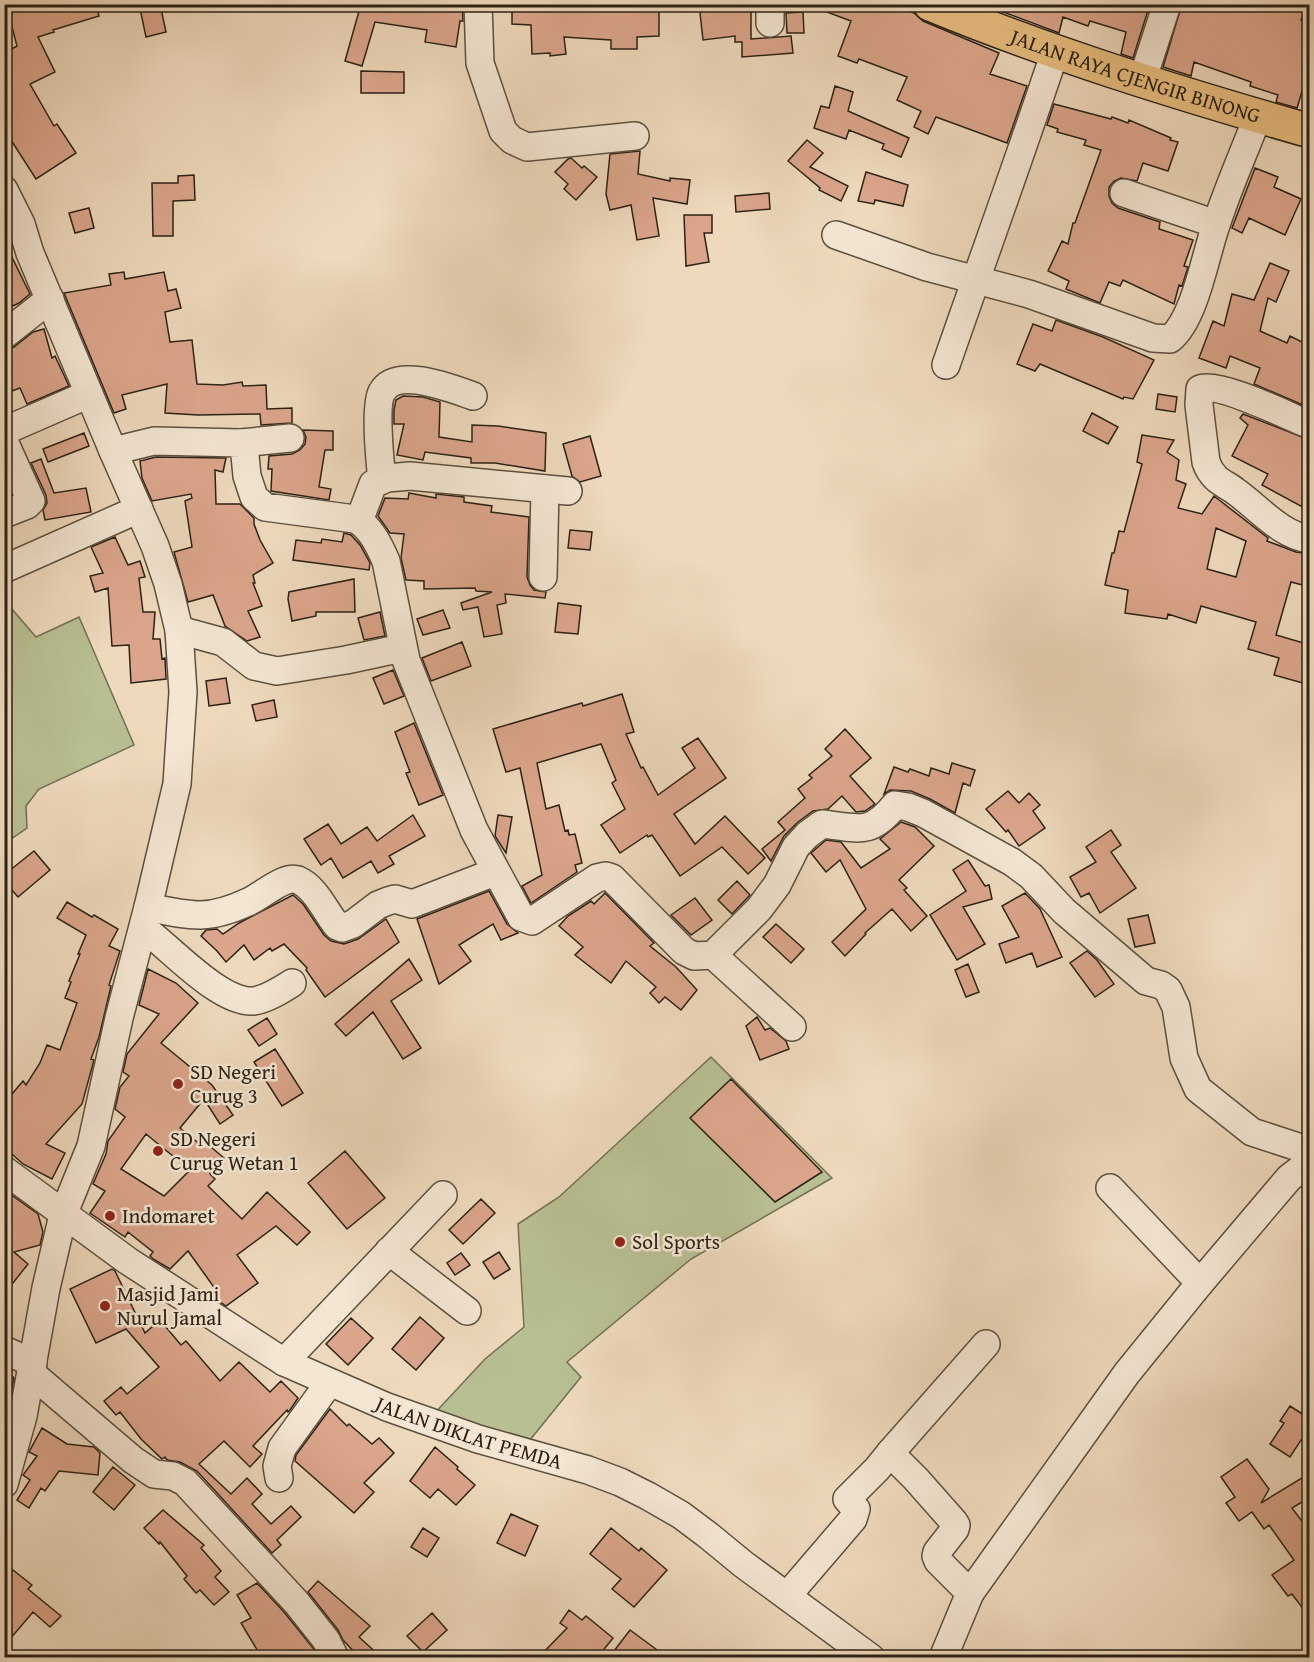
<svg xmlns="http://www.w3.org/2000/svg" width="1314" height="1662" font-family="'Gentium Book Plus',serif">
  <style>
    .green { fill: #b8bf92; stroke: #727054; stroke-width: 1.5 }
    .building { fill: #dba58b; stroke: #2b2216; stroke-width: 1.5; fill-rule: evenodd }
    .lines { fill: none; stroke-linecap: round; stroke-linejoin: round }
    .minor-casing { stroke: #5c5040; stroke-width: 30 }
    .major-casing { stroke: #2b2216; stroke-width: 36 }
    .minor { stroke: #f4e6d3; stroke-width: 27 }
    .major { stroke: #e7bc7e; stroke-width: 33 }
    .poi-dot { fill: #8f2418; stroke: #f4e6d3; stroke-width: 2 }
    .labels { text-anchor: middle; stroke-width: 5; stroke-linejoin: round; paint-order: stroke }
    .street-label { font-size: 21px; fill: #2b2216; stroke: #f4e6d3 }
    .poi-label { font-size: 21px; fill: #2b2216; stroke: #f4e6d3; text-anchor: start }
  </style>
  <rect width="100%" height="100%" fill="#eed9bc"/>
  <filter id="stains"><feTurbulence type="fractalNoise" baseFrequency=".00333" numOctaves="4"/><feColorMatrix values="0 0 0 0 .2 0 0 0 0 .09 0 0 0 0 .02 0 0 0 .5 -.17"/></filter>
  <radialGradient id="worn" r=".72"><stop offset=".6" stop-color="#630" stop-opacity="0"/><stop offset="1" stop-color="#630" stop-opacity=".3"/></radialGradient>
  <path class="green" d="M5 601 36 637 79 617 134 745 39 789 26 806 27 828 5 843Z
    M711 1057 832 1178 691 1259 567 1362 581 1377 525 1446 433 1415 485 1359 524 1327 518 1224 559 1197Z"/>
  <path class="building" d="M6 4H96L99 16 53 30 54 32 38 37 55 72 30 84 54 126 57 124 76 153 36 179 11 140 4 144V53L17 46Z
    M139 4H160L166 32 146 37Z
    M361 4H462L463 21H460L456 47 425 42 427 30 375 22 362 66 345 61Z
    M559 4H659V36L637 37V49H611V40L564 37 566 54 550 56V53L532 54 531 25 512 24V5Z
    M699 4H751V39L791 36 793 53 742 57V42H735V36L703 40Z
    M811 4 894 5 914 13 923 21 999 53 990 74 1027 86 1007 143 936 117 928 134 914 127 921 111 897 100 907 77 859 59 857 63 838 56 851 21 811 6Z
    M982 4H1150L1133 58 1121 54 1126 32 1090 21 1088 26 1063 17 1059 33Z
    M1182 4H1308L1301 20 1309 24 1304 38 1310 40V65L1297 108 1276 102 1278 95 1250 86 1251 82 1194 62 1191 76 1163 67Z
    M803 12 804 33H787L786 13Z
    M361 71 404 72V93H361Z
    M835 86 853 92 848 111 909 138 901 157 882 149 884 144 849 130 846 139 814 128 821 106 829 108Z
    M1054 104 1111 119 1112 117 1128 123 1129 120 1171 138 1170 140 1178 142 1168 171 1143 163 1137 181 1121 178 1114 181 1109 187V196L1112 203 1118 208 1160 222 1159 229 1193 240 1184 266 1188 267 1182 286 1179 285 1174 304 1123 280 1120 286 1109 282 1100 303 1066 289 1069 281 1048 271 1062 241 1068 244 1073 223H1075L1101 150 1084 145 1086 140 1057 132 1058 129 1047 125Z
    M807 140 823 153 810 167 848 186 841 201 819 190 820 188 788 161Z
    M640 151 638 174 670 181V178L690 180 687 204 653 198 659 236 637 240 631 205 610 210 606 194 610 154Z
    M571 158 582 168 584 166 597 177 576 200 564 189 568 184 555 172 568 159Z
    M1255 168 1278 177 1274 187 1301 199 1285 235 1249 218 1242 233 1232 228Z
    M866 172 908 185 903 206 875 200 874 204 858 201Z
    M194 175 195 200 173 201V236H153L152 183H178V176Z
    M769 193 770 209 736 212 735 196Z
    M89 208 94 228 75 233 69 213Z
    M684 215H712V233H704L709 262 686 266Z
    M4 241 30 294 19 303 4 310Z
    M1270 263 1289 271 1276 302 1268 298 1260 331 1287 343 1290 336 1310 346V408L1254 384 1260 368 1230 356 1226 368 1199 358 1213 321 1224 326 1232 294 1254 300Z
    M124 272 125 279 164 272 168 291 176 289 181 308 165 312 170 342 192 340 197 384 223 385 242 382 243 386 266 385 267 409 292 408V423L261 425 260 414 198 415 165 413 167 384 122 395 126 409 114 413 64 293 111 285 109 274Z
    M1056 320 1103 337 1154 360 1133 399 1124 397 1123 399 1040 364 1035 371 1017 364 1033 324 1052 331Z
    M44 329 52 358 55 356 69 386 27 404 20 388 4 394V350L14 347 33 332Z
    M1158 394 1177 397 1175 412 1156 409Z
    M403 396 423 397 440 402 439 437 472 442V425L498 426 546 433 545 471 495 463H471V458L425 452 423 460 397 455 404 424H394V410L396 400Z
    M1092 413 1118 427 1108 444 1083 431Z
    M1243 414 1310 440V511L1262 485 1268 474 1232 456 1248 425 1240 418Z
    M303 430 333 431V450H325L319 487 331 489 329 500 271 491 272 469H268L269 456 292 454 300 450 305 444 306 437Z
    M84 433 89 446 48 462 43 449Z
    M1142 435 1174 440 1167 452 1179 460 1176 480 1186 484 1178 508 1202 514 1214 496 1268 538 1267 541 1296 552 1310 554V587L1291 582 1276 635 1307 644 1302 658 1310 660V685L1274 675 1279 658 1248 649 1256 622 1201 606 1196 623 1168 614 1167 619 1125 613 1128 590 1105 585 1112 553H1114L1119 531 1124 532 1132 502 1142 464 1137 462ZM1216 528 1246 541 1236 577 1207 569Z
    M590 436 601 476 580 482 572 476 563 444Z
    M156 457 226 458 223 472 215 470 216 504H240L254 518V524L260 540 273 563 253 575 255 583H253L262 606 248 611 260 637 247 641 225 626 213 595 188 602 174 552 192 547 185 501 192 498 191 494 152 501 142 478 140 461Z
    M41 459 54 493 86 488 91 512 45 520 43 510 47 503 46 495 31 463Z
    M409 493 436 498V494L464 497V502L492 506 491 512 529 517 527 577 530 585 534 590 546 592 545 598 505 594 506 603 497 605 502 634 484 637 478 607 463 610 461 603 492 592 476 591 475 588 424 589V581L406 580 401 558 404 534 390 533 378 516 385 498 408 499Z
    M570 530 592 532 590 550 568 548Z
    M344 533 351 535 360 545 370 563 369 570 293 560 296 540 321 543 322 539 342 542Z
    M115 537 128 565 140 561 145 577 139 578 143 612H155L153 639H160L162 659 165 658 166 679 131 683 129 645 112 646 108 588 95 592 90 576 103 573 91 547Z
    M354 579 355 612H316V616L292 621 288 599 289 592Z
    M558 603 581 606 578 634 555 632Z
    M443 610 450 628 423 635 417 619Z
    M380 612 385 636 364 640 358 618Z
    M462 642 471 666 431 681 422 658Z
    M393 670 404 696 384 704 373 678Z
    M226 678 230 703 209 706 206 681Z
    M622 694 634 732 626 734 641 768 643 767 658 795 695 768 682 748 698 738 726 778 674 814 695 844 725 816 765 858 748 874 722 847 680 876 652 835 648 837 647 835 620 853 601 825 625 809 612 783 616 780 601 744 537 763 546 809 559 805 565 831 568 830 569 835 575 834 582 863 575 865 577 872 531 903 522 886 542 875 520 768 506 772 493 729 582 703 583 706Z
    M274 700 277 717 256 721 252 705Z
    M414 723 443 795 419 805 406 773 410 772 395 732Z
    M845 729 871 758 850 776 875 804 865 811 856 812 842 796 828 809 813 811 798 822 784 836 771 861 762 849 785 830 778 822 805 798 798 789 812 778 809 775 832 756 825 749Z
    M952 763 975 770 970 786 963 783 955 813 930 799 911 791 890 790 884 794 894 767 908 772 910 769 929 776 931 768 949 774Z
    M1008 791 1019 803 1029 793 1040 805 1033 811 1045 828 1019 846 1008 830 1006 832 986 809Z
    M413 815 425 836 389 856 394 864 378 873 371 861 343 878 331 858 321 865 304 839 328 824 341 844 367 827 377 841Z
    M498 815 512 817 506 853 495 836Z
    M901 822 915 827 934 846 899 880 907 888 904 890 927 916 911 931 892 909 865 933 866 934 845 956 832 942 866 909 840 860 826 872 811 853 826 840 841 842 861 868 890 849 880 839Z
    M1111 830 1121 845 1111 852 1136 888 1100 913 1089 893 1081 897 1070 877 1096 862 1086 847Z
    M34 851 50 870 18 897 4 881V875Z
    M968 860 985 886 989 885 992 899 963 907 985 944 957 960 930 915 966 891 953 870Z
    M737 881 750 895 732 914 718 900Z
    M489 891 507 924 518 933 501 940 493 924 459 945 471 961 439 984 417 919Z
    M605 893 654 943 650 946 676 967 697 990 681 1010 665 997 659 1003 650 993 656 987 626 961 611 983 575 955 583 947 559 926 568 916 591 901 594 904Z
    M1025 893 1040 909 1062 957 1037 967 1032 953 1006 963 999 944 1019 937 1002 906Z
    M293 895 303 904 324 935 331 941 344 944 358 939 386 919 399 942 325 997 306 970 307 968 284 944 272 951 270 948 254 960 244 945 226 962 217 951 201 936 206 930 217 929 223 934 239 923Z
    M695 898 712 920 691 935 671 915Z
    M67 902 92 917 94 915 118 929 109 946 120 951 109 985 111 986 99 1037 91 1059 94 1060 82 1104 46 1144 65 1153 52 1179 23 1164 4 1147V1089L12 1094 23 1081 26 1085 40 1063 47 1045 60 1050 77 1003 65 998 71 982 69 981 80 954H78L86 935 57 918Z
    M1148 915 1155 943 1135 947 1128 919Z
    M776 924 804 949 791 963 763 937Z
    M1087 951 1097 960 1114 984 1095 997 1070 963Z
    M409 959 422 980 391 1001 421 1048 403 1059 373 1012 346 1036 335 1024Z
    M968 964 979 992 966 997 955 970Z
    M148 969 176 983 198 1003 161 1043 212 1085 233 1115 220 1124 204 1099 180 1128 202 1146 205 1142 224 1158 210 1174 215 1179 208 1186 242 1219 267 1192 310 1232 297 1245 276 1226 237 1255 258 1283 226 1306 210 1295 216 1290 188 1251 170 1269 153 1259 150 1256 153 1252 128 1232 125 1237 90 1213 105 1191 93 1184 106 1154 108 1141 125 1117 115 1109 120 1087 129 1076 123 1072 127 1054 159 1014 139 1005ZM146 1134 190 1170 164 1196 121 1169Z
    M757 1017 765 1030 770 1028 786 1041 789 1049 760 1060 746 1026Z
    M267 1018 277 1034 259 1046 248 1030Z
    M275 1049 303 1093 282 1106 254 1062Z
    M731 1079 822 1172 775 1202 690 1118Z
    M345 1151 385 1198 347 1229 308 1183Z
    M10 1194 38 1214 43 1232 40 1245 14 1252 28 1264 13 1283 4 1276V1200Z
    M481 1199 495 1213 463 1244 449 1230Z
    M499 1252 510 1269 494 1279 483 1262Z
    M461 1253 470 1265 455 1275 447 1263Z
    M112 1269 115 1271 145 1333 160 1320 181 1345 186 1341 220 1381 239 1362 270 1392 281 1381 298 1398 290 1410 288 1412 287 1410 253 1446 262 1454 250 1467 224 1441 199 1464 231 1494 247 1478 262 1494 252 1504 271 1524 291 1506 301 1517 277 1540 281 1545 272 1553 197 1471 180 1462 167 1460 165 1457 162 1459 141 1439 120 1412 116 1415 104 1401 121 1387 127 1394 159 1367 126 1329 96 1343 70 1289Z
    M420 1317 444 1338 416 1370 392 1349Z
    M351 1318 373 1338 348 1365 326 1344Z
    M4 1368 14 1378 9 1404 4 1409Z
    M1290 1406 1310 1419V1446L1301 1440 1290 1457 1270 1444 1284 1423 1280 1421Z
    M330 1409 347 1426 349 1424 372 1444 379 1438 394 1453 364 1483 374 1492 354 1513 295 1461 296 1455Z
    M42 1428 67 1444 94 1447 100 1453 98 1475 59 1471 45 1491 41 1488 29 1508 17 1500 30 1480 23 1475 37 1456 29 1452Z
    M435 1447 458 1467 457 1469 475 1485 456 1505 438 1489 430 1498 410 1481Z
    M1247 1459 1269 1489 1261 1503 1310 1473V1497L1292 1508 1310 1532V1618L1292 1594 1288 1596 1272 1575 1294 1560 1269 1525 1264 1529 1252 1512 1239 1521 1226 1503 1235 1497 1221 1477Z
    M113 1467 135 1485 114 1510 93 1492Z
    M163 1510 204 1545 201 1548 221 1571 215 1577 229 1592 214 1605 200 1590 196 1593 184 1579 187 1576 160 1542 159 1544 144 1528Z
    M511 1514 538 1526 525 1556 497 1543Z
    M423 1528 439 1538 427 1557 411 1547Z
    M611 1528 639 1551 641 1548 667 1570 634 1607 612 1589 621 1579 590 1554Z
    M13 1570 32 1585 28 1589 61 1616 50 1627 33 1612 4 1646V1599L11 1591 4 1585V1580Z
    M318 1581 370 1626 359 1637 382 1658H360L343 1640 338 1630 308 1592Z
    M257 1583 284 1612 313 1648 317 1658H262L241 1623 251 1618 237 1595Z
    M569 1610 582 1620 586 1616 613 1638 597 1658H538L567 1628 560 1623Z
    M432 1613 447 1630 423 1652 407 1636Z
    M630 1630 668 1658H622L614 1651Z"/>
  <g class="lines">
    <defs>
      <g id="minor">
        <path d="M478 4 480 63 503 131 512 140 527 147 635 136"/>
        <path d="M770 23V4"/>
        <path d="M1142 81 1167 4"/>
        <path d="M4 190 21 224 30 253 113 451 155 546 168 584 179 630 183 692 177 784 148 907 119 1018 91 1146 63 1215 46 1288 23 1416 4 1484"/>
        <path d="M1124 193 1216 224"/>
        <path d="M836 235 927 267 1029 294 1153 338 1170 339C1195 319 1205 256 1216 225 1227 191 1241 159 1254 126V115"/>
        <path d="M4 335 50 299"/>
        <path d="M946 365C982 261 1020 157 1055 52"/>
        <path d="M1310 425C1288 416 1218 381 1200 389L1199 405 1206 462C1208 468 1211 473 1216 478 1221 483 1229 486 1235 491 1258 507 1281 536 1310 539"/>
        <path d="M4 431 89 394"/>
        <path d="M4 441 31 501 27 505 4 514"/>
        <path d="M241 443 290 438"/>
        <path d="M113 451 154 441 241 443 245 455 247 476 254 497 265 507 355 519C370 526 379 545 386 561L406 660 474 830 521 917 532 921 597 878 606 876 612 878 684 951 694 956 713 955 759 909 777 885 796 847 807 835 822 824C858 828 870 836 895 805L908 807 923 813 1012 862 1031 876 1064 911 1146 981 1161 985 1168 990 1176 1007 1184 1058 1198 1089 1252 1132 1310 1151"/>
        <path d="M382 480C380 462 374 405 382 392 396 366 453 389 473 396"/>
        <path d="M359 521 373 484 387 478 410 476 568 491"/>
        <path d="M4 569 139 509"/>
        <path d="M543 577 545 489"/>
        <path d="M179 630 223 642 254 666 277 671 346 660 402 648"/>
        <path d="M148 907C191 916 207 921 248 902 262 896 284 875 298 880 315 887 326 912 337 926L342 928 353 924 378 905 388 901 395 899 412 904 495 872"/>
        <path d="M143 928C170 947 220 1004 254 1001 267 999 281 990 292 983"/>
        <path d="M713 955 792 1027"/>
        <path id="s1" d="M4 1170 128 1261 284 1362 387 1407 478 1439 588 1470 620 1482 648 1496 681 1515 709 1536 743 1564 871 1658"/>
        <path d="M1110 1188 1200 1283"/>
        <path d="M389 1251 467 1311"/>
        <path d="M4 1350 33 1363"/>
        <path d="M284 1362 443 1195"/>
        <path d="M31 1373 133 1460 154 1474 173 1476 185 1482 296 1602 326 1640 335 1658"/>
        <path d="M279 1478 277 1466 282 1448 329 1383"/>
        <path d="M970 1593 938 1561 936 1556 937 1552 955 1529 956 1525 954 1522 916 1479 890 1453 986 1344"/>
        <path d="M787 1596 853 1519 856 1509 847 1499 877 1469 890 1453"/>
        <path d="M943 1658 970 1593 1127 1373 1200 1283 1289 1178 1310 1162"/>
      </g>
      <g id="major">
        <path id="s2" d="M930 4C1054 55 1181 94 1310 131"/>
      </g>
    </defs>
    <use href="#minor" class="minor-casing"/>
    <use href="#major" class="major-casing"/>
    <use href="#minor" class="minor"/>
    <use href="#major" class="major"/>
  </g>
  <g class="poi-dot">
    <circle cx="178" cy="1084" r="6"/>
    <circle cx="158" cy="1151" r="6"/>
    <circle cx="110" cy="1216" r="6"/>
    <circle cx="620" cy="1242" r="6"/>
    <circle cx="105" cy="1306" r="6"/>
  </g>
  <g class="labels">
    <g class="street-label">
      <text dy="7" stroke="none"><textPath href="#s2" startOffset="218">JALAN RAYA CJENGIR BINONG</textPath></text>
      <text dy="7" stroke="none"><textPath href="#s1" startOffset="538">JALAN DIKLAT PEMDA</textPath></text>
    </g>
    <g class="poi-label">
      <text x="190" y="1079">SD Negeri<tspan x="190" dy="24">Curug 3</tspan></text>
      <text x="170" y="1146">SD Negeri<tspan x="170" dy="24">Curug Wetan 1</tspan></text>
      <text x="122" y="1223">Indomaret</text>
      <text x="632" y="1249">Sol Sports</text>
      <text x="117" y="1301">Masjid Jami<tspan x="117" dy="24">Nurul Jamal</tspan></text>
    </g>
  </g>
  <rect width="1314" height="1662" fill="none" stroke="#eed9bc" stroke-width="24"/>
  <rect x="6" y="6" width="1302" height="1650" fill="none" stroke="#2b2216" stroke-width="3"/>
  <rect x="12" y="12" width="1290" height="1638" fill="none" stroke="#2b2216" stroke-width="1.5"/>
  <rect width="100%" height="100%" filter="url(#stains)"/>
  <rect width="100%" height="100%" fill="url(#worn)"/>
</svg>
